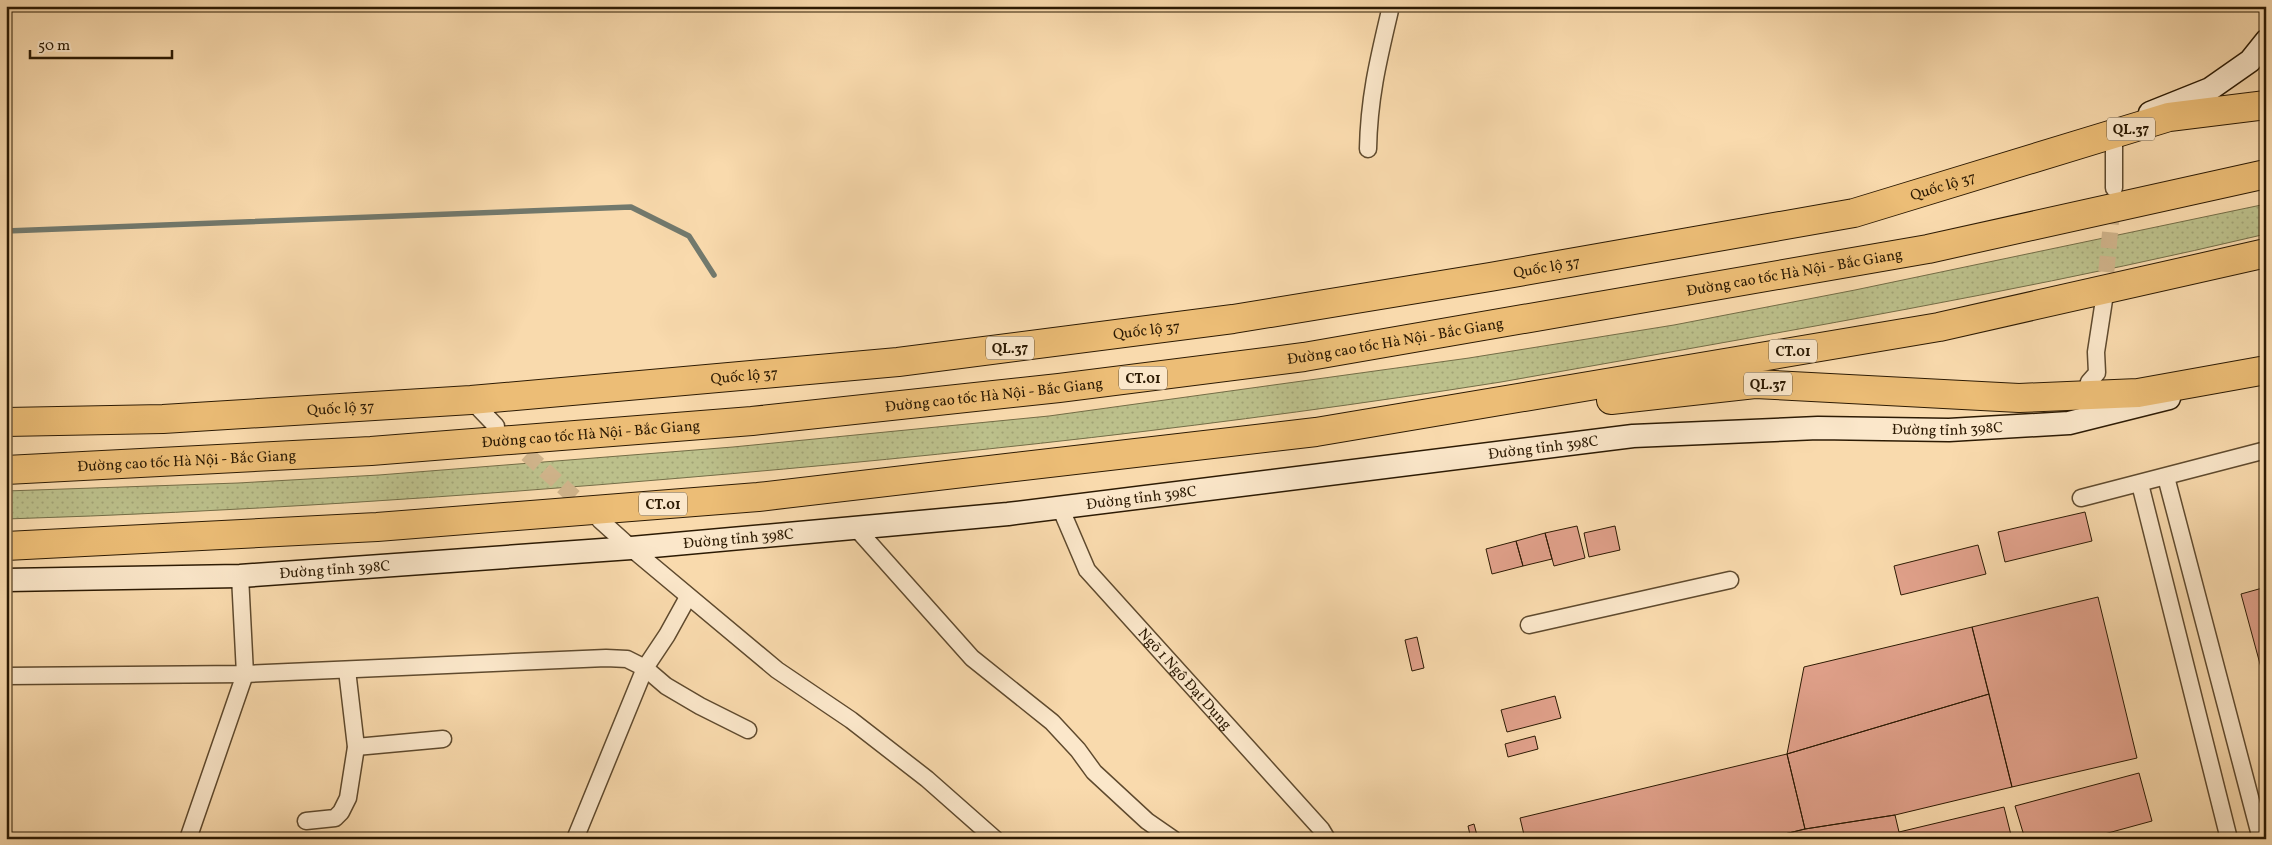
<svg xmlns="http://www.w3.org/2000/svg" width="2272" height="845" font-family="Vollkorn,serif">
  <style>
    .grass { fill: url(#grass-dots); stroke: #746d47 }
    .lines { fill: none; stroke-linecap: round; stroke-linejoin: round }
    .stream { stroke: #72796d; stroke-width: 5.5 }
    .building { fill: #e1a18b; stroke: #2c1a03 }
    .street-tunnel { stroke: #d0b48b; stroke-width: 16; stroke-dasharray: 16 8; stroke-linecap: butt }
    .street-casing { stroke: #5f4a2e; stroke-width: 19 }
    .secondary-casing { stroke: #2c1a03; stroke-width: 25 }
    .highway-casing { stroke: #2c1a03; stroke-width: 30 }
    .street { stroke: #fbe7ca; stroke-width: 16 }
    .secondary { stroke: #fbe7ca; stroke-width: 22 }
    .highway { stroke: #ecbd76; stroke-width: 28 }
    .labels { text-anchor: middle; stroke-width: 4; stroke-linejoin: round; paint-order: stroke }
    .shield { fill: #fbe7ca; stroke: #6a583f; stroke-width: 1 }
    .shield-label { font-size: 14px; font-weight: bold; fill: #2c1a03 }
    .street-label { font-size: 15px; fill: #2c1a03; stroke: #fbe7ca }
  </style>
  <defs>
    <pattern id="grass-dots" width="8" height="8" patternUnits="userSpaceOnUse" patternTransform="scale(1.25)"><rect width="8" height="8" fill="#bcc08b"/><path d="M2 2h.1M6 6h.1" fill="none" stroke="#a2a476" stroke-width="1.8" stroke-linecap="round"/></pattern>
  </defs>
  <rect width="100%" height="100%" fill="#f9daad"/>
  <filter id="stains"><feTurbulence type="fractalNoise" baseFrequency=".004" numOctaves="4"/><feColorMatrix values="0 0 0 0 .2 0 0 0 0 .09 0 0 0 0 .02 0 0 0 .5 -.17"/></filter>
  <radialGradient id="worn" r=".72"><stop offset=".6" stop-color="#630" stop-opacity="0"/><stop offset="1" stop-color="#630" stop-opacity=".3"/></radialGradient>
  <path class="grass" d="M2266 204V234C2076 279 1884 314 1693 348 1629 359 1565 371 1501 382 1229 425 955 455 681 478 457 497 232 512 6 519V491L238 483 379 475 733 447 1049 416 1469 358 1674 325 1855 290Z"/>
  <g class="lines">
    <path class="stream" d="M6 231 631 207 689 236 714 275"/>
  </g>
  <path class="building" d="M2085 512 2092 541 2005 562 1998 532Z
    M1577 526 1585 558 1554 566 1545 533Z
    M1615 526 1620 550 1589 557 1584 533Z
    M1545 533 1552 559 1523 566 1516 541Z
    M1516 541 1523 566 1492 574 1486 549Z
    M1978 545 1986 574 1901 595 1894 566Z
    M2266 587V686L2241 594Z
    M2098 597 2137 758 2012 787 1972 627Z
    M1972 627 1989 694 1787 754 1804 667Z
    M1417 637 1424 668 1412 671 1405 640Z
    M1989 694 2012 787 1895 815 1805 829 1787 754Z
    M1555 696 1561 718 1507 732 1501 710Z
    M1535 736 1538 749 1508 757 1505 744Z
    M1787 754 1805 829 1764 839H1525L1520 818Z
    M2139 773 2152 821 2086 839H2025L2015 806Z
    M2004 807 2012 839H1764L1805 829 1895 815 1899 832Z
    M1474 824 1478 839H1471L1468 826Z"/>
  <g class="lines">
    <path class="street-tunnel" d="M2104 296 2113 201
      M509 438 591 512"/>
    <defs>
      <g id="street">
        <path d="M2114 134V188"/>
        <path d="M1368 149C1369 96 1379 57 1391 6"/>
        <path d="M2085 395 2089 382 2097 373 2096 352 2104 300"/>
        <path d="M471 400 496 426"/>
        <path d="M2166 477 2261 839"/>
        <path d="M2140 484 2229 839"/>
        <path d="M2081 498 2266 450"/>
        <path id="s1" d="M1060 507 1087 570 1321 829 1327 839"/>
        <path d="M600 520 631 548 777 670 851 720 927 779 995 839"/>
        <path d="M856 528 972 658 1052 722 1078 750 1094 772 1147 821 1173 839"/>
        <path d="M1529 625 1730 580"/>
        <path d="M6 676 245 674 606 658 627 659 645 668 666 686 700 706 748 730"/>
        <path d="M356 747 443 739"/>
        <path d="M306 821 335 818 341 812 348 798 356 747 347 670"/>
        <path d="M188 839 245 674 240 576"/>
        <path d="M575 839 645 668 667 635 688 597"/>
      </g>
      <g id="secondary">
        <path d="M2150 113 2210 89 2250 61 2266 41"/>
        <path id="s2" d="M6 580 240 576 631 548 1008 514 1633 436 1818 428 1949 430 2069 423 2169 398"/>
      </g>
      <g id="highway">
        <path d="M1611 400 1755 384 2019 398 2138 393 2266 370"/>
        <path id="s3" d="M6 422 163 419 471 400 898 362 1233 319 1490 277 1854 213 2169 117 2266 105"/>
        <path id="s4" d="M6 470 371 451 752 421 1059 388 1304 357 1928 249 2266 174"/>
        <path d="M6 546 377 527 758 497 1316 432 1939 327 2266 253"/>
      </g>
    </defs>
    <use href="#street" class="street-casing"/>
    <use href="#secondary" class="secondary-casing"/>
    <use href="#highway" class="highway-casing"/>
    <use href="#street" class="street"/>
    <use href="#secondary" class="secondary"/>
    <use href="#highway" class="highway"/>
  </g>
  <g class="labels">
    <g class="shield">
      <rect x="2107" y="117.5" width="48" height="23" rx="4"/>
      <rect x="986" y="336.5" width="48" height="23" rx="4"/>
      <rect x="1769" y="339.5" width="48" height="23" rx="4"/>
      <rect x="1119" y="366.5" width="48" height="23" rx="4"/>
      <rect x="1744" y="372.5" width="48" height="23" rx="4"/>
      <rect x="639" y="492.5" width="48" height="23" rx="4"/>
    </g>
    <g class="shield-label">
      <text x="2131" y="134">QL.37</text>
      <text x="1010" y="353">QL.37</text>
      <text x="1793" y="356">CT.01</text>
      <text x="1143" y="383">CT.01</text>
      <text x="1768" y="389">QL.37</text>
      <text x="663" y="509">CT.01</text>
    </g>
    <g class="street-label">
      <text dy="5" stroke="none"><textPath href="#s3" startOffset="1955">Quốc lộ 37</textPath></text>
      <text dy="5" stroke="none"><textPath href="#s3" startOffset="1550">Quốc lộ 37</textPath></text>
      <text dy="5" stroke="none"><textPath href="#s4" startOffset="1801">Đường cao tốc Hà Nội - Bắc Giang</textPath></text>
      <text dy="5" stroke="none"><textPath href="#s3" startOffset="1145">Quốc lộ 37</textPath></text>
      <text dy="5" stroke="none"><textPath href="#s4" startOffset="1396">Đường cao tốc Hà Nội - Bắc Giang</textPath></text>
      <text dy="5" stroke="none"><textPath href="#s3" startOffset="740">Quốc lộ 37</textPath></text>
      <text dy="5" stroke="none"><textPath href="#s4" startOffset="991">Đường cao tốc Hà Nội - Bắc Giang</textPath></text>
      <text dy="5" stroke="none"><textPath href="#s3" startOffset="335">Quốc lộ 37</textPath></text>
      <text dy="5" stroke="none"><textPath href="#s2" startOffset="1949">Đường tỉnh 398C</textPath></text>
      <text dy="5" stroke="none"><textPath href="#s4" startOffset="586">Đường cao tốc Hà Nội - Bắc Giang</textPath></text>
      <text dy="5" stroke="none"><textPath href="#s2" startOffset="1544">Đường tỉnh 398C</textPath></text>
      <text dy="5" stroke="none"><textPath href="#s4" startOffset="181">Đường cao tốc Hà Nội - Bắc Giang</textPath></text>
      <text dy="5" stroke="none"><textPath href="#s2" startOffset="1139">Đường tỉnh 398C</textPath></text>
      <text dy="5" stroke="none"><textPath href="#s2" startOffset="734">Đường tỉnh 398C</textPath></text>
      <text dy="5" stroke="none"><textPath href="#s2" startOffset="329">Đường tỉnh 398C</textPath></text>
      <text dy="5" stroke="none"><textPath href="#s1" startOffset="215">Ngõ 1 Ngô Đạt Dụng</textPath></text>
    </g>
  </g>
  <rect width="2272" height="845" fill="none" stroke="#f9daad" stroke-width="25"/>
  <rect x="8" y="8" width="2257" height="830" fill="none" stroke="#2c1a03" stroke-width="2.5"/>
  <rect x="12" y="12" width="2247" height="820" fill="none" stroke="#2c1a03"/>
  <path d="M30 50v8h142v-8" fill="none" stroke="#2c1a03" stroke-width="2.5"/>
  <text x="38" y="50" font-size="15" fill="#2c1a03" stroke="#fbe7ca" stroke-width="4" paint-order="stroke">50 m</text>
  <rect width="100%" height="100%" filter="url(#stains)"/>
  <rect width="100%" height="100%" fill="url(#worn)"/>
</svg>
